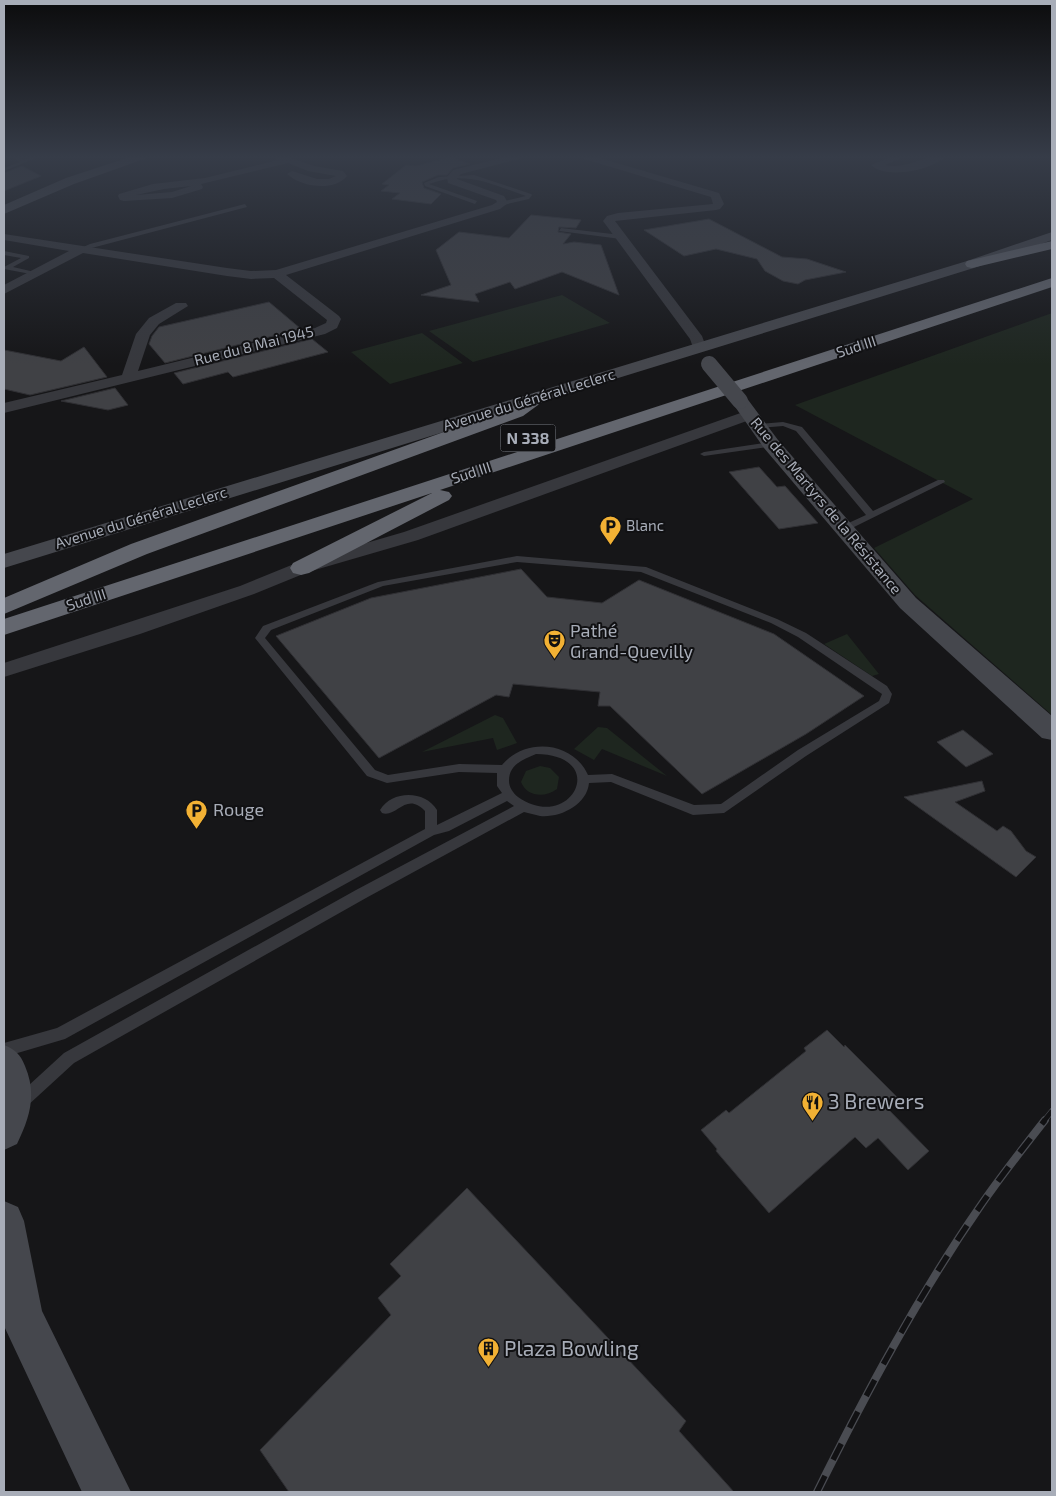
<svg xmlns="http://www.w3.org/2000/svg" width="1056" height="1496" font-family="'Exo 2',sans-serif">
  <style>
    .green { fill: #1e261f }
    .building { fill: #404145; stroke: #303034 }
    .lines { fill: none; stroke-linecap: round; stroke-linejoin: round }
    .lane { fill: #37383d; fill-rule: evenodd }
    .street { fill: #37383d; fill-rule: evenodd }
    .secondary { fill: #45474d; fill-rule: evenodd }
    .highway { fill: #63666e; fill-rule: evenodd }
    .rail-far1-casing { stroke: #4a4c52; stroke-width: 6 }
    .rail-casing { stroke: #4a4c52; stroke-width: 8 }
    .rail-far1 { stroke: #111113; stroke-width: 4.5; stroke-dasharray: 14; stroke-linecap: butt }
    .rail { stroke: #111113; stroke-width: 5.5; stroke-dasharray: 18; stroke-linecap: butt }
    .secondary-bridge { stroke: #45474d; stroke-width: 16 }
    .labels { text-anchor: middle; stroke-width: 4; stroke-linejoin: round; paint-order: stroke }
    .far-street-label { font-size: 15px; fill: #a8adb8; stroke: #111113 }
    .far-poi-label { font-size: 15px; fill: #a8adb8; stroke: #111113; text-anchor: start }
    .shield { fill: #111113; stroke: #7b7e86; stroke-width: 1 }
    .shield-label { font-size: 16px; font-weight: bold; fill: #a8adb8 }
    .poi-label { font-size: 18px; fill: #a8adb8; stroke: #111113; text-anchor: start }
    .near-poi-label { font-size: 21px; fill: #a8adb8; stroke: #111113; text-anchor: start }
  </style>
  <rect width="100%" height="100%" fill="#161618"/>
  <path class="green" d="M562 295 610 323 473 362 429 331Z
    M1052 313V715L915 595 874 548 973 499 795 405Z
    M422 333 463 363 390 384 351 352Z
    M847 634 879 674 872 676 824 644Z
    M495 715 503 718 517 743 497 750 493 738 422 752Z
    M598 727 607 728 667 776 602 749 594 760 574 749Z
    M540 766 550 768 559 777 557 789C545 798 527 797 521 782L526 771Z"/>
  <path class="building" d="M450 157 470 164 453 168 447 175H438L422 182 424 188 441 194 431 204 392 199 400 193 381 191 389 185 382 184 406 165 416 166Z
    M22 166 41 176 4 191V173Z
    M531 215 581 220 576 228 559 227 558 232 571 234 563 244 574 242 601 245 619 295 562 272 515 289 510 282 475 294 479 302 421 295 451 285 436 250 459 232 509 238Z
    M709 219 782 257 807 259 846 272 805 280 798 284 783 281 765 271 757 259 716 249 684 256 644 230Z
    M269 302 301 329 165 363 149 344 152 336 159 327Z
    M312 339 328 352 233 377 228 372 183 384 174 373Z
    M84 347 107 377 30 395 4 389V350L61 361Z
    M115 388 128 405 108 410 61 401Z
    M759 467 777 487 785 486 818 523 779 529 729 472Z
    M521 569 547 597 602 603 639 580 774 634 864 696 806 734 702 794 610 706H598L600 692 513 684 509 697 496 695 379 758 276 636 371 598Z
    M963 730 993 754 966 767 937 742Z
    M982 781 985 791 955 802 997 831 1003 826 1011 831 1026 851 1036 857 1016 877 904 797Z
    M827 1030 844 1047 845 1045 899 1099 888 1109 929 1151 908 1170 878 1138 866 1148 855 1137 769 1213 716 1151 717 1149 701 1130 726 1110 729 1113 806 1051 804 1048Z
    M467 1188 686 1421 679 1431 734 1492H289L260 1450 391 1315 378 1298 401 1276 390 1264Z"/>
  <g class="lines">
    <path class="lane" d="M10 156H15L24 160 36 156H41L4 171V168L20 162Z
      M474 175 531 194 532 195 529 199 503 205 501 202 526 196C492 184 465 170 429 184L477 201 475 204 425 186 424 183 439 177Z
      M245 204 247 207 84 250 79 249 90 244Z
      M561 228 621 235 624 237 621 239 559 231Z
      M4 251 29 256V258L13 267 39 273 36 275 4 269V267L21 258 4 255Z
      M783 422 802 427 873 511 938 480H944L945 482 848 530H842V526L866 515 796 431 783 426 758 428 754 426 758 424Z
      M771 442 775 444 774 446 704 456 700 454 704 452Z
      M517 556 646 567 777 619 806 633 887 686 892 694 889 703 806 756 724 813 693 815 611 782 589 783C587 805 560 818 540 816 535 815 529 813 524 812L366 898 74 1063 26 1107 21 1109 16 1107 13 1102 16 1097 64 1053 356 890 514 806 507 801 449 831 434 835 65 1039 4 1057V1043L57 1028 425 829V811C406 791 397 818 382 813L380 810C392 790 425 790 437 810V825L502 793 497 786V773L459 772 387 783 367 776 255 638 263 626 378 582ZM517 562 641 572 771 623 798 637 879 692 882 694 879 701 798 750 721 804 694 805 612 774 588 775C573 741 525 737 502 765L459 764 388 775 375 770 265 638 271 630 383 586ZM536 754C611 755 571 834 518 797 513 793 509 787 509 781 509 764 523 760 536 754Z"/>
    <path class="street" d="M272 156H285L314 166 343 171 347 176C334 192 301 187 287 174L292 171 317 179H329L336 176 308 171 288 163 201 184 203 187 202 189 172 198 124 201 120 200 118 196 119 194 153 184 205 178 278 160ZM191 186 172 192 136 195 164 189Z
      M509 156H524L522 158 461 174 457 178V179L504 196 508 203 500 209 286 275 339 316 341 319 337 328 325 334 4 413V403L122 375 136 334 149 318 176 303H186L188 306 159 324 150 335 138 371 315 328 326 323 327 320 274 278 251 279 227 276 83 253 4 294V285L69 251 4 240V234L227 268 251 271 276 270 492 205 497 202 496 200 448 183 447 177 453 170Z
      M579 156H593L719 193 724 204 720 209 716 210 615 221 702 336 706 347 704 350H694L690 339 603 221 607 216 618 213 713 204 711 197 581 158Z
      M893 156H906L885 165C908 170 925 154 946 156 932 170 887 180 871 165Z
      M749 410 755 412 757 415 755 418 418 540 308 572 254 594 140 634 4 677V663L240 586 294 564 404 532Z"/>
    <path class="secondary" d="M133 156H149L147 158 74 184 4 214V205L66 178Z
      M1052 232V240L977 267 4 568V554L967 261Z
      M740 396 746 397 778 440 916 598 1052 716V740L1042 738 900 608 764 448 731 401 734 397Z
      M4 1045C16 1050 20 1054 25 1066 37 1094 30 1117 17 1144L4 1150Z
      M4 1201 18 1207 24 1221 42 1311 131 1492H82L4 1326Z"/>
    <path class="highway" d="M1052 241V249L972 268 967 267 965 264 967 261Z
      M1052 278V287L440 490 449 492 452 496 449 500 309 573 301 575 293 573 290 568 293 563 432 493 4 635V619Z
      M540 392 546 393 549 397 523 416 147 554 4 614V598L131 544 511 408 534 393Z"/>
    <defs>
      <path id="rail-far1" d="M1044 1121 1052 1111"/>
      <path id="rail" d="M817 1492C866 1393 918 1296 981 1205 1001 1176 1023 1148 1045 1120"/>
    </defs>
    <use href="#rail-far1" class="rail-far1-casing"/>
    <use href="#rail" class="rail-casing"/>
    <use href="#rail-far1" class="rail-far1"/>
    <use href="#rail" class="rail"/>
    <path class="secondary-bridge" d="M709 364 740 401"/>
  </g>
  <linearGradient id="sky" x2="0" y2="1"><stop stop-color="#0c0c0d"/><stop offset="0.43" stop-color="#363c48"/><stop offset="1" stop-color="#363c48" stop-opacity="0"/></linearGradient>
  <rect width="1056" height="365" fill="url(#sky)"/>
  <defs>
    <symbol id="parking-pin" viewBox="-11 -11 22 30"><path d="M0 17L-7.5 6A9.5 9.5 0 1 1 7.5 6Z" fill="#f2b134" stroke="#111113"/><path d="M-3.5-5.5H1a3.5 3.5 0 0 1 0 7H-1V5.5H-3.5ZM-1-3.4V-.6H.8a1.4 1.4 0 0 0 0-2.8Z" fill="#111"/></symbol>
    <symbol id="theatre-pin" viewBox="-11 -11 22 30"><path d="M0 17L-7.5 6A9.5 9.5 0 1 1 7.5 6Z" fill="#f2b134" stroke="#111113"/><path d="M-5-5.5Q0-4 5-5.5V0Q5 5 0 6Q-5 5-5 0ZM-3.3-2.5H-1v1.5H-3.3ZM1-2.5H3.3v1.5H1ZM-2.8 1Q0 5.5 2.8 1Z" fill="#111"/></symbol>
    <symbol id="restaurant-pin" viewBox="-11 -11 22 30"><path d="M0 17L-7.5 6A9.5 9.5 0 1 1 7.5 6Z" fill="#f2b134" stroke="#111113"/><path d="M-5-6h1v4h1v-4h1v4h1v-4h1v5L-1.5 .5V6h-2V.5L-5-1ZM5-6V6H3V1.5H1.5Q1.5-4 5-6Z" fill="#111"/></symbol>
    <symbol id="building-pin" viewBox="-11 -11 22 30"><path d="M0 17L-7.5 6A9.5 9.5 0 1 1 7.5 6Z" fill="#f2b134" stroke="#111113"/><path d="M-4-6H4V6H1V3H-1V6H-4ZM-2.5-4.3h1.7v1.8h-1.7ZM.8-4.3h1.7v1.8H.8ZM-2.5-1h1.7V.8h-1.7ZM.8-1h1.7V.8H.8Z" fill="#111"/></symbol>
  </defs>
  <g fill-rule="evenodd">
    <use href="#parking-pin" x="598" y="514" width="25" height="34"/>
    <use href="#theatre-pin" x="542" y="628" width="25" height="34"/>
    <use href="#parking-pin" x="184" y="798" width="25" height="34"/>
    <use href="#restaurant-pin" x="800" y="1090" width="25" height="34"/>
    <use href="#building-pin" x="476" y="1336" width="25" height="34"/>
  </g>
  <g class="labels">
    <g class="far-street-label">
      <text transform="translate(254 346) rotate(-14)" y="5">Rue du 8 Mai 1945</text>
      <text transform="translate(856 347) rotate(-18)" y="5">Sud III</text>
      <text transform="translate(529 400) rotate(-17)" y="5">Avenue du Général Leclerc</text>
      <text transform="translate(471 473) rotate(-18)" y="5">Sud III</text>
      <text transform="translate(826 506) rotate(50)" y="5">Rue des Martyrs de la Résistance</text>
      <text transform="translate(141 518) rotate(-17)" y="5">Avenue du Général Leclerc</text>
      <text transform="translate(86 600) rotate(-18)" y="5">Sud III</text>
    </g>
    <g class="far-poi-label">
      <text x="626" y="531">Blanc</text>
    </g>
    <rect class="shield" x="500.5" y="424.5" width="55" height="27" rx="4"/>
    <g class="shield-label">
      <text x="528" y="444">N 338</text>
    </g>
    <g class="poi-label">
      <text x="570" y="637">Pathé<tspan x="570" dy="21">Grand-Quevilly</tspan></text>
      <text x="213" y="816">Rouge</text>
    </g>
    <g class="near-poi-label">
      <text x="828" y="1109">3 Brewers</text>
      <text x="504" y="1356">Plaza Bowling</text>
    </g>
  </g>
  <rect width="1056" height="1496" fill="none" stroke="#a8adb8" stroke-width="10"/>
</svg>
